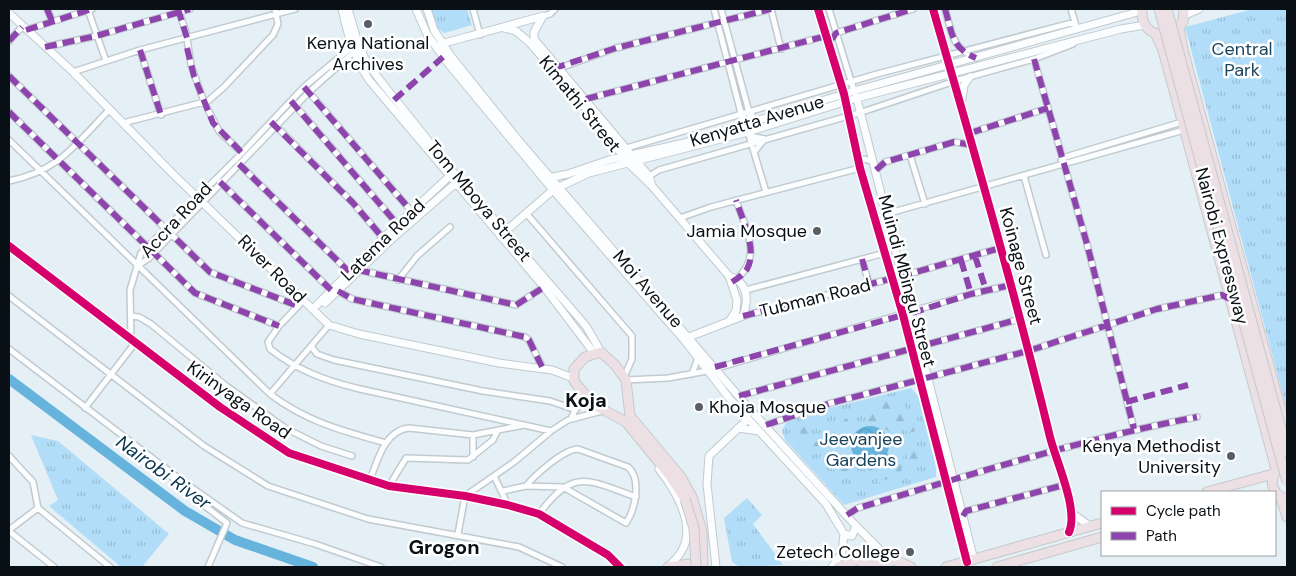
<svg xmlns="http://www.w3.org/2000/svg" width="1296" height="576" font-family="'DM Sans',sans-serif">
  <style>
    .grass { fill: url(#grass-tufts) }
    .forest { fill: url(#forest-firs) }
    .water { fill: url(#water-waves) }
    .lines { fill: none; stroke-linecap: round; stroke-linejoin: round }
    .river { stroke: #66b4de; stroke-width: 10 }
    .street-casing { stroke: #c1cacf; stroke-width: 8 }
    .secondary-casing { stroke: #c1cacf; stroke-width: 9 }
    .highway-casing { stroke: #c4cacd; stroke-width: 11 }
    .street { stroke: #fbfdfe; stroke-width: 5 }
    .secondary { stroke: #fbfdfe; stroke-width: 7 }
    .highway { stroke: #ece0e4; stroke-width: 9 }
    .highway-bridge-casing { stroke: #c4cacd; stroke-width: 11; stroke-linecap: butt }
    .highway-bridge { stroke: #ece0e4; stroke-width: 9 }
    .quiet { stroke: #8e44ad; stroke-width: 6; stroke-dasharray: 12 6; stroke-linecap: butt }
    .cycleway-casing { stroke: #fff; stroke-width: 11 }
    .cycleway { stroke: #d6006c; stroke-width: 8 }
    .poi-dot { fill: #575f64; stroke: #fff; stroke-width: 2 }
    .labels { text-anchor: middle; stroke-width: 5; stroke-linejoin: round; paint-order: stroke }
    .poi-label { font-size: 18px; fill: #0a1116; stroke: #fff; text-anchor: end }
    .park-label { font-size: 18px; fill: #1a445c; stroke: #fff }
    .street-label { font-size: 18px; fill: #0a1116; stroke: #fff }
    .water-label { font-size: 19px; font-style: italic; fill: #06344b; stroke: #fff }
    .quarter-label { font-size: 20px; font-weight: bold; fill: #0a1116; stroke: #fff }
  </style>
  <defs>
    <pattern id="grass-tufts" width="24" height="20" patternUnits="userSpaceOnUse" patternTransform="scale(1.25)"><rect width="24" height="20" fill="#b1ddf8"/><path d="M3 7l-1-3M5 7V3M7 7l1-3M15 17l-1-3M17 17v-4M19 17l1-3" fill="none" stroke="#97bdd4"/></pattern>
    <pattern id="forest-firs" width="22" height="20" patternUnits="userSpaceOnUse" patternTransform="scale(1.25)"><rect width="22" height="20" fill="#b1ddf8"/><path d="M5 1l3.5 6h-7zM16 11l3.5 6h-7z" fill="#97bdd4"/></pattern>
    <pattern id="water-waves" width="16" height="10" patternUnits="userSpaceOnUse" patternTransform="scale(1.25)"><rect width="16" height="10" fill="#66b4de"/><path d="M0 5q4-4 8 0t8 0" fill="none" stroke="#579abe"/></pattern>
  </defs>
  <rect width="100%" height="100%" fill="#e5f0f6"/>
  <path class="grass" d="M431 9H467L472 25 444 33 436 27Z
    M1253 9H1287V410L1185 27Z
    M911 388 918 396 936 468V477L844 505 785 440 782 430 789 418Z
    M31 435 58 441 169 534 142 567H121L49 506 58 500Z
    M747 498 762 515 753 524 783 565 740 567 732 562 724 518Z"/>
  <path class="forest" d="M892 396 903 401 915 431 909 433 904 429 895 436 876 422H868V411L871 402Z
    M811 417 817 424 808 430 809 438 820 443 823 450 806 452 792 440 789 434 794 423Z
    M846 418 854 426 848 440 849 457 874 470C867 472 862 468 855 469 834 474 834 472 818 458L832 448 831 436Z
    M907 442 916 443V449L921 454 922 463 911 474 907 471 909 465 904 446Z
    M892 444 904 454 901 473 878 483 876 471Z"/>
  <path class="water" d="M851 445a19 19 0 1 1 38 0a19 19 0 1 1-38 0Z"/>
  <g class="lines">
    <path class="river" d="M9 379 185 511 235 540 313 567"/>
    <defs>
      <path id="street" d="M47 9 52 21
        M178 9 186 32 191 65 204 102 219 131 242 153
        M473 9 480 35
        M714 9 741 113
        M721 9 749 112
        M771 9 781 49
        M818 9 844 94
        M829 9 854 91
        M933 9 949 58
        M945 9C952 32 951 48 976 58
        M1071 9 1077 29
        M88 10 106 61
        M543 16 550 14 555 9
        M26 30 92 9
        M9 41 22 27
        M45 47 96 36 190 9
        M140 50 161 115
        M1034 59 1087 244 1134 429
        M557 69 616 48 771 9
        M73 72 140 50 295 9
        M9 76 210 272 298 306
        M308 91 412 212
        M586 99 826 36 833 38 836 33 913 9
        M294 104 398 225
        M9 112 195 293 279 326
        M123 123 208 101 224 87 273 35 278 24 275 9
        M276 126 353 203 383 238
        M748 132 766 192
        M970 133 1048 108
        M750 136 765 139 755 151
        M9 140 270 394C307 422 343 431 386 443
        M623 149 877 74 1075 22
        M910 155 925 204
        M1061 160 1062 158 1182 122
        M239 164 349 272
        M876 170 885 162 954 142 973 145
        M1024 176 1046 255
        M648 177 659 170 859 113 955 81 1034 59 1073 44
        M9 181C59 171 76 144 109 110
        M220 182 331 290
        M526 213 632 336V359L624 377
        M886 214 1184 130
        M680 218 711 207 860 168 861 161 865 159 873 162
        M862 259 869 284
        M137 266 148 259 309 92 355 51
        M359 270 516 305 544 287
        M398 280 417 256 450 227
        M734 281C764 258 746 230 736 200
        M746 290 885 253
        M338 291 352 299 525 337 529 340 543 369
        M9 296 204 446 268 486 368 519 519 547 562 567
        M300 304 279 326 268 342 270 349C297 370 326 381 360 389L551 431
        M131 316 139 317 151 324 225 385 285 428 321 446 352 456
        M743 316 902 276 1000 248
        M131 339 130 290 141 253 235 160 304 87 354 45
        M311 346 317 354 334 360 483 391 550 401 576 410
        M9 349 181 480 242 523 315 544 381 567
        M692 374 698 358
        M626 380 668 378 707 371 971 294 1011 285
        M270 394 329 325
        M739 396 1020 319
        M85 408 135 343
        M571 419 583 392
        M766 425 831 403 1028 351 1157 309 1222 295 1228 298
        M473 435V457
        M9 456 33 482 38 508 110 567
        M170 475 187 492 227 523 208 567
        M494 476 508 505
        M370 480C377 461 385 430 409 428L473 435 524 425
        M389 486 406 458 468 460 493 440 497 432
        M503 491 526 486 563 487 626 523C635 510 642 479 628 467L578 449C564 449 535 475 526 486
        M539 514C574 467 588 480 636 497
        M847 515 858 508C970 475 1082 439 1197 417
        M963 516 966 511 1064 485
        M9 530 38 508
        M9 531 54 567
        M458 534 465 496 514 462 551 431 568 420 602 411"/>
      <path id="secondary" d="M342 9C348 36 354 57 369 80L544 287 594 353
        M348 9 358 43 366 61 379 79 454 173 586 326 601 352
        M416 9 427 34 446 61 553 190 685 341 729 398 826 504 844 534 842 553 832 567
        M427 9 434 30 450 55 519 141 747 406 856 526 887 557
        M9 13 73 72 173 174 329 325 359 334 499 363 552 370 573 378
        M1185 15 1199 9
        M543 16 534 32V39L649 176 652 186
        M504 28 516 31 530 43 600 125 628 163 652 186 729 276 737 300 736 311 730 320
        M441 44 543 16
        M952 68C984 195 1022 321 1053 449 1059 472 1079 510 1069 532
        M856 95 974 560
        M845 98 860 168 903 315 967 562
        M962 99 964 85 970 77
        M749 112 756 124
        M741 113 747 129
        M548 178 568 174 609 160 684 143 854 91 1141 11
        M500 236 553 190 589 173 748 132 857 98 1121 29 1145 25
        M9 246 220 407 289 453 389 486 465 496 508 505 539 514 608 555 620 567
        M325 303 394 237 456 183
        M313 309 383 238 453 173
        M689 337 743 316C749 299 748 282 729 276
        M738 428 759 431
        M659 469C675 490 698 525 681 552 678 558 672 562 668 567
        M1073 514 1090 526
        M844 534 852 536 856 526
        M716 567 707 484 709 456 748 419"/>
      <path id="highway" d="M1142 9C1141 21 1146 32 1159 34
        M1179 28 1183 50 1287 432
        M1176 30 1183 22 1184 9
        M1155 33 1163 50 1276 469
        M1287 462C1269 469 1266 494 1287 499
        M1207 492 1273 474
        M1281 498 1287 517
        M685 499 670 476 626 422 598 407 583 392 574 381V369L585 357 601 352 615 365 626 380 630 416 681 477 692 497 702 531 703 567
        M668 567 689 564 699 567
        M838 567C872 554 877 552 911 567
        M862 567 881 565 888 567
        M946 567 1102 523
        M997 567 1102 537"/>
    </defs>
    <use href="#street" class="street-casing"/>
    <use href="#secondary" class="secondary-casing"/>
    <use href="#highway" class="highway-casing"/>
    <use href="#street" class="street"/>
    <use href="#secondary" class="secondary"/>
    <use href="#highway" class="highway"/>
    <defs>
      <path id="highway-bridge" d="M1159 9 1287 482
        M1167 9 1287 451
        M685 499 694 528 696 567"/>
    </defs>
    <use href="#highway-bridge" class="highway-bridge-casing"/>
    <use href="#highway-bridge" class="highway-bridge"/>
    <path class="quiet" d="M47 9 52 21
      M178 9 187 38
      M945 9C952 32 951 48 976 58
      M26 30 92 9
      M9 41 22 27
      M45 47 96 36 190 9
      M187 48 194 76 213 123 242 153
      M140 50 161 115
      M1034 59 1087 244 1134 429
      M555 71 558 67 616 48 771 9
      M9 76 210 272 298 306
      M304 87 412 212
      M586 99 826 36 833 38 836 33 913 9
      M394 100 443 57
      M291 101 398 225
      M9 112 195 293 279 326
      M271 122 353 203 383 238
      M970 133 1048 108
      M239 164 349 272
      M876 170 885 162 954 142 973 145
      M220 182 331 290
      M975 256 986 290
      M862 259 869 284
      M961 260 971 294
      M358 270 516 305 544 287
      M732 282C737 279 743 275 747 269 758 250 742 219 736 200
      M338 291 352 299 525 337 529 340 543 369
      M912 313 971 294 1011 285
      M743 316 902 276 1000 248
      M715 367 903 315
      M926 378 1028 351 1157 309 1222 295 1230 299
      M739 396 1020 319
      M1126 402 1188 385
      M766 425 831 403 919 380
      M847 515 858 508C970 475 1082 439 1197 417
      M963 516 966 511 1064 485"/>
    <defs>
      <path id="cycleway" d="M818 9 844 94 860 168 903 315 967 562
        M933 9C974 151 1015 293 1050 437 1056 461 1079 510 1069 532
        M9 246 220 407 289 453 389 486 465 496 508 505 539 514 608 555 620 567"/>
    </defs>
    <use href="#cycleway" class="cycleway-casing"/>
    <use href="#cycleway" class="cycleway"/>
  </g>
  <g class="poi-dot">
    <circle cx="368" cy="24" r="5"/>
    <circle cx="817" cy="231" r="5"/>
    <circle cx="699" cy="407" r="5"/>
    <circle cx="1231" cy="456" r="5"/>
    <circle cx="910" cy="552" r="5"/>
  </g>
  <g class="labels">
    <g class="poi-label">
      <text x="368" y="49" text-anchor="middle">Kenya National<tspan x="368" dy="21">Archives</tspan></text>
      <text x="807" y="237">Jamia Mosque</text>
      <text x="709" y="413" text-anchor="start">Khoja Mosque</text>
      <text x="1221" y="452">Kenya Methodist<tspan x="1221" dy="21">University</tspan></text>
      <text x="900" y="558">Zetech College</text>
    </g>
    <g class="park-label">
      <text x="1242" y="55">Central<tspan x="1242" dy="21">Park</tspan></text>
      <text x="861" y="445">Jeevanjee<tspan x="861" dy="21">Gardens</tspan></text>
    </g>
    <g class="street-label">
      <text transform="translate(580 104) rotate(51)" y="6">Kimathi Street</text>
      <text transform="translate(757 121) rotate(-17)" y="6">Kenyatta Avenue</text>
      <text transform="translate(479 201) rotate(50)" y="6">Tom Mboya Street</text>
      <text transform="translate(176 220) rotate(-47)" y="6">Accra Road</text>
      <text transform="translate(383 240) rotate(-44)" y="6">Latema Road</text>
      <text transform="translate(1222 246) rotate(75)" y="6">Nairobi Expressway</text>
      <text transform="translate(1021 266) rotate(75)" y="6">Koinage Street</text>
      <text transform="translate(272 269) rotate(45)" y="6">River Road</text>
      <text transform="translate(907 281) rotate(75)" y="6">Muindi Mbingu Street</text>
      <text transform="translate(648 289) rotate(49)" y="6">Moi Avenue</text>
      <text transform="translate(815 298) rotate(-14)" y="6">Tubman Road</text>
      <text transform="translate(239 400) rotate(35)" y="6">Kirinyaga Road</text>
    </g>
    <g class="water-label">
      <text transform="translate(164 472) rotate(36)" y="7">Nairobi River</text>
    </g>
    <g class="quarter-label">
      <text x="586" y="407">Koja</text>
      <text x="444" y="554">Grogon</text>
    </g>
  </g>
  <rect width="1296" height="576" fill="none" stroke="#0a1116" stroke-width="20"/>
  <rect x="1101" y="491" width="175" height="65" fill="#ffffff" stroke="#9da0a2"/>
  <rect x="1111" y="507" width="25" height="8" fill="#d6006c" stroke="#9da0a2"/>
  <text x="1146" y="516" font-size="15" fill="#0a1116">Cycle path</text>
  <rect x="1111" y="532" width="25" height="8" fill="#8e44ad" stroke="#9da0a2"/>
  <text x="1146" y="541" font-size="15" fill="#0a1116">Path</text>
</svg>
